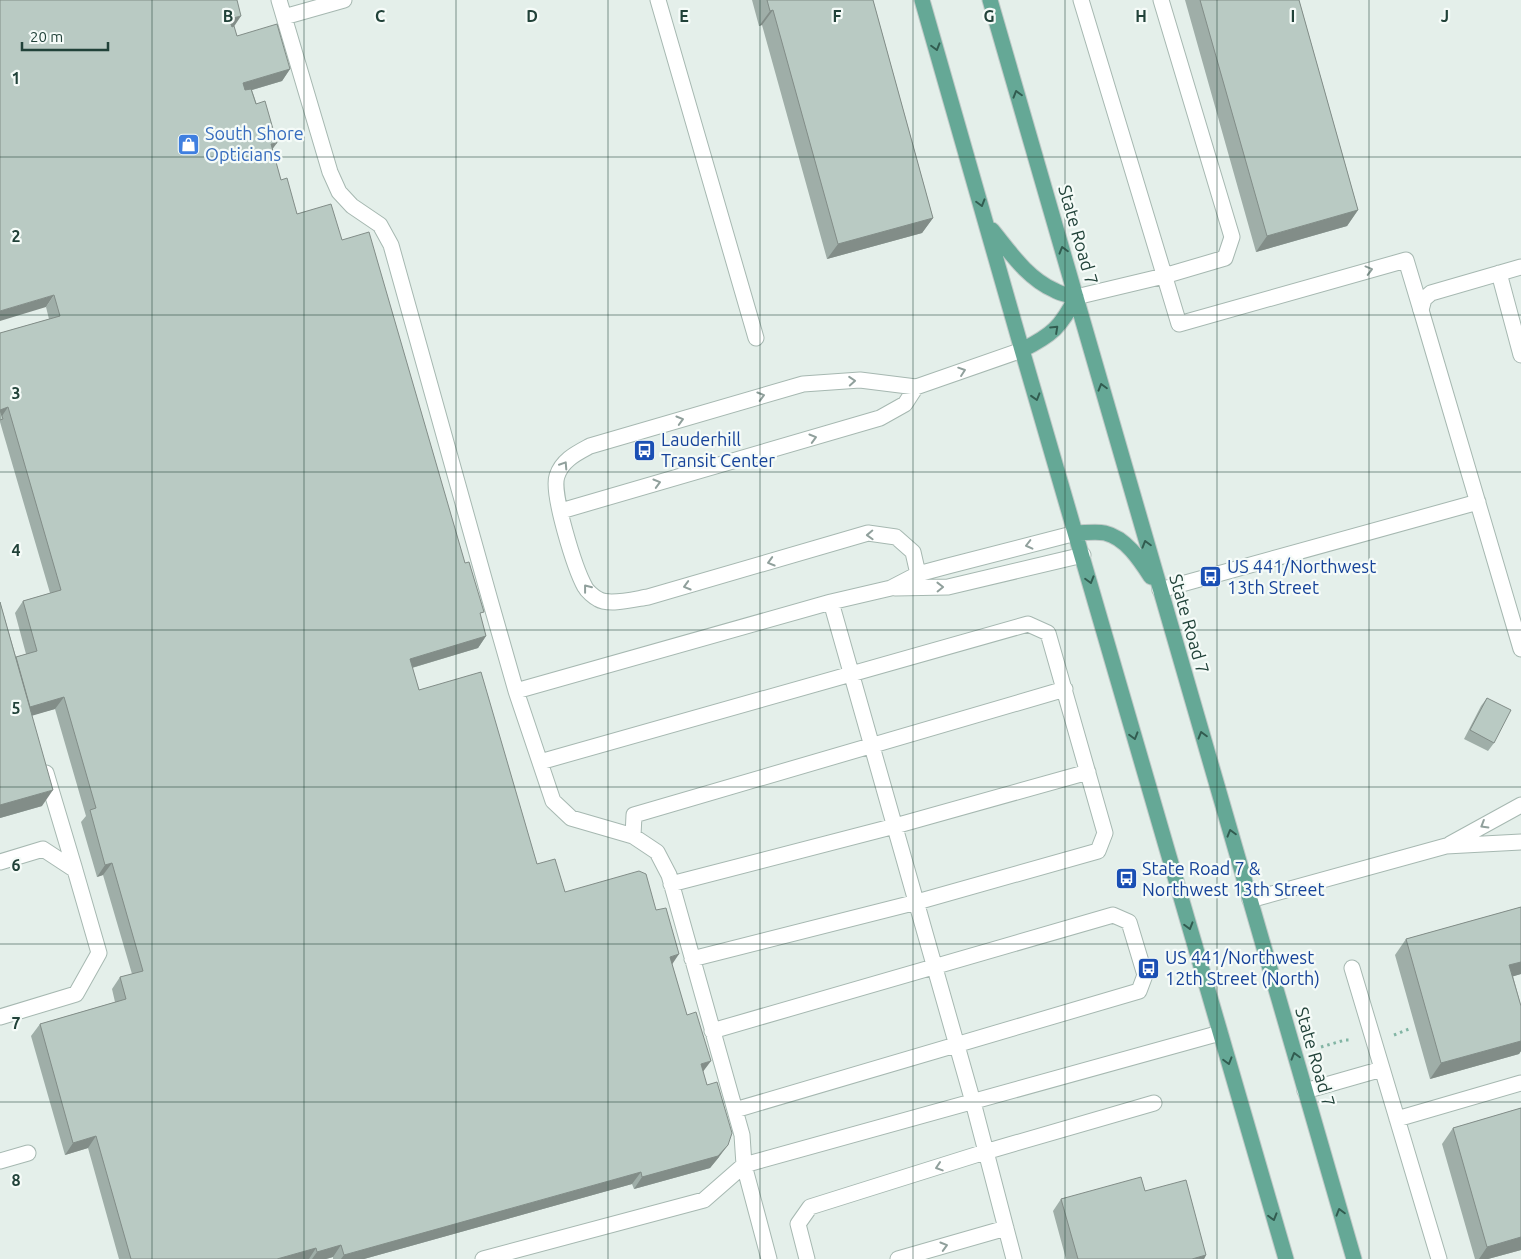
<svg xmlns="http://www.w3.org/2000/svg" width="1521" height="1259" font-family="Ubuntu,sans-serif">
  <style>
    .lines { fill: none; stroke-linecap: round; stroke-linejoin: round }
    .lane-casing { stroke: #a6b8b1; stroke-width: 17 }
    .street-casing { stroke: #a6b8b1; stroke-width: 17 }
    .primary-casing { stroke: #c1cac8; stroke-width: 17 }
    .path { stroke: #82b5a4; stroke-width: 3; stroke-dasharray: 2.5 4; stroke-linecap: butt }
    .lane { stroke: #fff; stroke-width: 15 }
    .street { stroke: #fff; stroke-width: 15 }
    .primary { stroke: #65a896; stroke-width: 15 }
    .wall { fill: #9faea8 }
    .shaded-wall { fill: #828d88 }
    .building { fill: #b9cac3; stroke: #828d88 }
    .oneway { stroke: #325c50 }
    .oneway2 { stroke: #90a09c }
    .grid { fill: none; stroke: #214239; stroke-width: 1; stroke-opacity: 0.55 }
    .labels { text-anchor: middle; stroke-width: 4.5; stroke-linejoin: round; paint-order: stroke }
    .shop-label { font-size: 18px; fill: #366cbe; stroke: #f5fbf8; text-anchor: start }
    .street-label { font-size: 18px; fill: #214239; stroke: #f5fbf8 }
    .transit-label { font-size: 18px; fill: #164399; stroke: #f5fbf8; text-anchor: start }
    .grid-label { font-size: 16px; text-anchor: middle; font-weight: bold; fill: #214239; stroke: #f5fbf8; stroke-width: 4.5; stroke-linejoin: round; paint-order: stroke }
  </style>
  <rect width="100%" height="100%" fill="#e4efea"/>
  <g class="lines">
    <defs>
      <path id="lane" d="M279 0 330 172 339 192 352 206 380 225 391 245 490 600 516 691 553 801 571 818 633 836 657 852 669 875 742 1135 744 1165 704 1200 483 1259
        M658 0 756 338
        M1081 0 1179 324 1406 260 1421 310
        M284 17 344 0
        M1076 297 1164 276 1225 258 1232 237 1161 0
        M561 511 880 418 905 404 916 387
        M918 574 913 552 896 537 868 533 648 597C635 599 609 606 598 599 594 597 587 591 585 587 575 569 551 493 557 476 562 460 577 453 590 446L803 384 860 380 916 387 1022 350
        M895 588 948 587 1083 555
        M831 602 973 1102 1014 1259
        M516 691 831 602 891 588 918 574 948 566 1076 533
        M540 762 1028 624 1048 633 1105 833 1098 851 917 902 692 959
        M46 773 75 870
        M633 836 634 815 1065 689
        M0 862 43 849 75 870 99 953 76 994 0 1017
        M671 884 895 826 1088 772
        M1352 968 1439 1259
        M712 1031 1113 915 1129 922 1145 975 1139 991 735 1110
        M1305 1091 1382 1069
        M1397 1119 1521 1083
        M0 1161 28 1153
        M769 1259 744 1165 1220 1033
        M807 1259 798 1224 810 1207 985 1152 1154 1103
        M898 1259 1006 1228"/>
      <path id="street" d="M1521 267 1431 293 1424 299 1421 310 1521 649
        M1499 273 1521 355
        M1160 590 1478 502
        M1450 844 1521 805
        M1250 900 1446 846 1521 842"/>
      <path id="primary" d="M922 0 1022 350 1286 1259
        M990 0 1354 1259
        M992 230C1010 252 1027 278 1054 290 1060 294 1069 295 1076 297
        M1022 350C1052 335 1061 327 1076 297
        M1076 533C1085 533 1096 531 1105 533 1126 538 1140 560 1151 577"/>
    </defs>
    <use href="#lane" class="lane-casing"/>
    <use href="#street" class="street-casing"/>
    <use href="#primary" class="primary-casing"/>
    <path class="path" d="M1394 1035 1409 1029
      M1321 1047 1345 1040H1352"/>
    <use href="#lane" class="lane"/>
    <use href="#street" class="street"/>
    <use href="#primary" class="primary"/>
  </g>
  <path class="wall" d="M752 0H873L933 218 922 233 827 259 762 25 759 26Z
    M1185 0H1299L1358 210 1347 226 1256 252Z
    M234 27 237 36 290 69 282 81 252 90 272 149 281 180 297 214 342 240 465 563 486 636 478 648 412 668 419 690 537 864 565 892 672 964 703 1072 719 1157 710 1168 634 1189 632 1184 364 1259H333V1257L326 1259H119L88 1148 65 1155 31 1036 40 1024 115 1002 112 989 120 977 132 974 103 875 97 877 81 822 86 816 55 709 32 715 42 806 0 818V602L16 657 26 654 15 613 23 601 50 593 0 422V423V333L49 319 46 307Z
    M1487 698 1494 743 1488 751 1464 739 1481 706Z
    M1521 907V974L1513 976 1521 1006V1051L1519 1054 1430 1079 1395 955 1406 939Z
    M1521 1108V1250L1488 1259H1475L1442 1144 1453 1128Z
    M1145 1191 1206 1255 1204 1259H1066L1053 1211 1061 1199Z"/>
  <path class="shaded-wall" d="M773 10 762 25 759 26 770 11Z
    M241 16 233 28 221 31 229 19Z
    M290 69 282 81 235 95 243 83Z
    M277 143 268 155 271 144Z
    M1358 210 1347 226 1256 252 1267 236Z
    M933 218 922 233 827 259 838 244Z
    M54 295 46 307 0 321V311Z
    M8 407 0 419V410Z
    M486 636 478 648 401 671 410 659Z
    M64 697 55 709 21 719 30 707Z
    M53 790 42 806 0 818V805Z
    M112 863 103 875 97 877 105 865Z
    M679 954 671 966 670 957Z
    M1521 962V974L1498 981 1509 965Z
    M1521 1041V1051L1519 1054 1430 1079 1441 1063Z
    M711 1061 702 1073 701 1064Z
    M96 1136 88 1148 65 1155 73 1143Z
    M728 1145 719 1157 710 1168 634 1189 642 1177Z
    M641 1172 632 1184 364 1259H341L344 1255Z
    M1521 1237V1250L1488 1259H1479L1487 1247Z
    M341 1245 333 1257 326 1259H312L317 1252Z
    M316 1248 309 1259H277Z
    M1206 1255 1204 1259H1192Z"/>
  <path class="building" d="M0 0H237L241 16 229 19 232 27 234 26 237 36 277 24 290 69 243 83 245 90 251 89 256 104 265 101 277 143 271 144 281 180 287 178 297 214 331 204 342 240 369 232 465 563 469 562 484 612 480 613 486 636 410 659 419 690 481 672 537 864 555 859 565 892 639 871 646 874 656 910 666 908 679 954 670 957 687 1015 696 1012 711 1061 701 1064 707 1085 717 1082 732 1133 728 1145 718 1156 642 1177 641 1172 344 1255 341 1245 317 1252 316 1248 277 1259H131L96 1136 73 1143 40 1024 126 999 120 977 143 971 112 863 105 865 90 810 96 808 64 697 30 707 16 657 37 651 23 601 61 590 8 407 0 410 3 419 0 420V333L60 316 54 295 0 311Z
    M767 0H873L933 218 838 244 773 10 770 11Z
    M1200 0H1299L1358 210 1267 236Z
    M0 602 53 790 0 805Z
    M1487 698 1511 710 1494 743 1470 730Z
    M1521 907V962L1509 965 1521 1006V1041L1441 1063 1406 939Z
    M1521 1108V1237L1487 1247 1453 1128Z
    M1141 1177 1145 1191 1186 1180 1206 1255 1192 1259H1078L1061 1199Z"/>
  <defs><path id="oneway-chevron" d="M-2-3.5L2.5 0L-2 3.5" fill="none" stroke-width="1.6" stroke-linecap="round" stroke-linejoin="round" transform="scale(1.25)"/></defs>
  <g class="oneway">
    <use href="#oneway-chevron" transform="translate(936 47) rotate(74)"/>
    <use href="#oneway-chevron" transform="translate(1017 94) rotate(-106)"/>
    <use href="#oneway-chevron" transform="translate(981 203) rotate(74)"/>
    <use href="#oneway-chevron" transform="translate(1063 250) rotate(-106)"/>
    <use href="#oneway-chevron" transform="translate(1055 329) rotate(-43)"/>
    <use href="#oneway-chevron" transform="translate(1102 387) rotate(-106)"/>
    <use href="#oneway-chevron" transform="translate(1036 397) rotate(73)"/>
    <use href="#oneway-chevron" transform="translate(1146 544) rotate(-106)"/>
    <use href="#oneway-chevron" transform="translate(1090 580) rotate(74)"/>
    <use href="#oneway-chevron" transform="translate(1202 735) rotate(-106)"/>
    <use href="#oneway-chevron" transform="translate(1134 736) rotate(74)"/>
    <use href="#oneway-chevron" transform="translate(1231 833) rotate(-106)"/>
    <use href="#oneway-chevron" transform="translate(1189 926) rotate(74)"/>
    <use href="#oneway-chevron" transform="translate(1295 1056) rotate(-106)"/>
    <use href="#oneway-chevron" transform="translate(1228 1061) rotate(74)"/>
    <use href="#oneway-chevron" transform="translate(1340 1212) rotate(-106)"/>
    <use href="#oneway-chevron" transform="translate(1273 1217) rotate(74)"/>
  </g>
  <g class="oneway2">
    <use href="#oneway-chevron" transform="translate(1369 270) rotate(-15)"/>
    <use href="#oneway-chevron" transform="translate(962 371) rotate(-19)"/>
    <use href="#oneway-chevron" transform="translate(852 381) rotate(-4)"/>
    <use href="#oneway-chevron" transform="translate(761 396) rotate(-16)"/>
    <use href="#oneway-chevron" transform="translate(680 420) rotate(-16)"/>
    <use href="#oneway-chevron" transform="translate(813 438) rotate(-16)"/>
    <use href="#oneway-chevron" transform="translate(564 465) rotate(-57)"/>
    <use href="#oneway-chevron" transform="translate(657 483) rotate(-16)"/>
    <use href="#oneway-chevron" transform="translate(870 535) rotate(178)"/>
    <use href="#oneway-chevron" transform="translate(1029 545) rotate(166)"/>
    <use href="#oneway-chevron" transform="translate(771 562) rotate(164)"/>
    <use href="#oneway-chevron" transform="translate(687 586) rotate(164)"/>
    <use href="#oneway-chevron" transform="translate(940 587) rotate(-1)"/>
    <use href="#oneway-chevron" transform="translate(587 588) rotate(-128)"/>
    <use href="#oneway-chevron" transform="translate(1484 825) rotate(149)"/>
    <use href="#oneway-chevron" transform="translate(939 1167) rotate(162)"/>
    <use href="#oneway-chevron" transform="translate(944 1246) rotate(-16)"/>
  </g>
  <path class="grid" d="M152 0V1259M304 0V1259M456 0V1259M608 0V1259M760 0V1259M913 0V1259M1065 0V1259M1217 0V1259M1369 0V1259M0 157H1521M0 315H1521M0 472H1521M0 630H1521M0 787H1521M0 944H1521M0 1102H1521"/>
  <defs>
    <symbol id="shop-square" viewBox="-11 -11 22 22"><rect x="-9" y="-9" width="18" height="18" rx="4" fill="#3f7fe0" stroke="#f5fbf8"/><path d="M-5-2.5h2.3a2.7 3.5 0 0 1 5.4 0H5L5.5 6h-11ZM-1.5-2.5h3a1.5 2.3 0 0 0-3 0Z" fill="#fff"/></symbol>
    <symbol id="bus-square" viewBox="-11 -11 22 22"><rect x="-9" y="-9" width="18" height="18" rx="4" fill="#1a4fb4" stroke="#f5fbf8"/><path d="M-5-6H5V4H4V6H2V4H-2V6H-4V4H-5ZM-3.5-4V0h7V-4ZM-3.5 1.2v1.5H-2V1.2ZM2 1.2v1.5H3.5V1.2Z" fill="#fff"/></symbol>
  </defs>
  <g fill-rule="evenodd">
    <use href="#shop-square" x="176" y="132" width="25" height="25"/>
    <use href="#bus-square" x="632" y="438" width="25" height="25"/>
    <use href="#bus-square" x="1198" y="564" width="25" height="25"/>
    <use href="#bus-square" x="1114" y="866" width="25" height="25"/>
    <use href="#bus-square" x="1136" y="956" width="25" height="25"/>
  </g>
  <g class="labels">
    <g class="shop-label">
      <text x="205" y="140">South Shore<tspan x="205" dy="21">Opticians</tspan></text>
    </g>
    <g class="street-label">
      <text transform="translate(1078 235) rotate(74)" y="6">State Road 7</text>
      <text transform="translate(1189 624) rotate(74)" y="6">State Road 7</text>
      <text transform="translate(1315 1057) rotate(74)" y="6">State Road 7</text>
    </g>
    <g class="transit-label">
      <text x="661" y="446">Lauderhill<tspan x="661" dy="21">Transit Center</tspan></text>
      <text x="1227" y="573">US 441/Northwest<tspan x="1227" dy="21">13th Street</tspan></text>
      <text x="1142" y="875">State Road 7 &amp;<tspan x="1142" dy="21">Northwest 13th Street</tspan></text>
      <text x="1165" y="964">US 441/Northwest<tspan x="1165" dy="21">12th Street (North)</tspan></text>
    </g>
  </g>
  <g class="grid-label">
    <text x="228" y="22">B</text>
    <text x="380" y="22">C</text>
    <text x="532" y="22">D</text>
    <text x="684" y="22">E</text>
    <text x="837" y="22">F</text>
    <text x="989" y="22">G</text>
    <text x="1141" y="22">H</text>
    <text x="1293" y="22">I</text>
    <text x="1445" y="22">J</text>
    <text x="16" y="84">1</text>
    <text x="16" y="242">2</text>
    <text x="16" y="399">3</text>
    <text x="16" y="556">4</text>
    <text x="16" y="714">5</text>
    <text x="16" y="871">6</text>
    <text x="16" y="1029">7</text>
    <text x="16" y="1186">8</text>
  </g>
  <path d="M22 42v8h86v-8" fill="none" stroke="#214239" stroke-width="2.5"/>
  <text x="30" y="42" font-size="15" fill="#214239" stroke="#f5fbf8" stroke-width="4" paint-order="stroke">20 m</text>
</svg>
